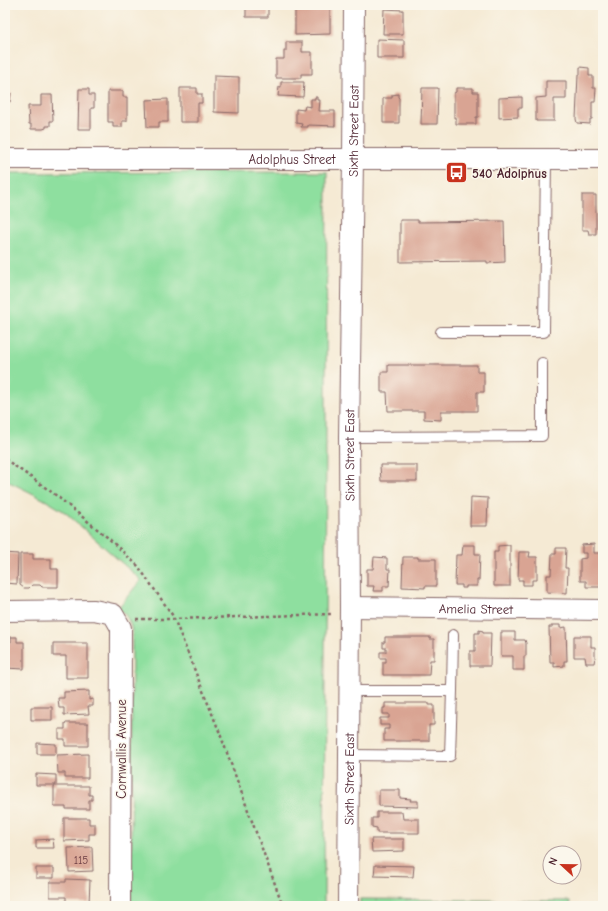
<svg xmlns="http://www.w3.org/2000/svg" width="608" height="911" font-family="'Comic Neue',sans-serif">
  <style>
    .green { fill: #8edf9f; stroke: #6c7f65 }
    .building { fill: #d9a493 }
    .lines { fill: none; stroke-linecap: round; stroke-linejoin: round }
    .lane-casing { stroke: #866666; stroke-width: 12 }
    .street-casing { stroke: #866666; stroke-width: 22 }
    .path { stroke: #866666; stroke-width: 2.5; stroke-dasharray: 3 3; stroke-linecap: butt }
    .lane { stroke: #fff; stroke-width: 10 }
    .street { stroke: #fff; stroke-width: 20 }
    .labels { text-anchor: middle; stroke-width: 3; stroke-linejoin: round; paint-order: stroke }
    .number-label { font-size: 11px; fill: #6e4045 }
    .street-label { font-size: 13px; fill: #4a1f2b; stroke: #fbf7ec }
    .poi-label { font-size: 13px; font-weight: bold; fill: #4a1f2b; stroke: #fbf7ec; text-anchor: start }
  </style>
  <rect width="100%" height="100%" fill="#fbf7ec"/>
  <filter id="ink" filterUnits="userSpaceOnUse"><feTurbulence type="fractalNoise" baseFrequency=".025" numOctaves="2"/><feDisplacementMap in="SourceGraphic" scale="8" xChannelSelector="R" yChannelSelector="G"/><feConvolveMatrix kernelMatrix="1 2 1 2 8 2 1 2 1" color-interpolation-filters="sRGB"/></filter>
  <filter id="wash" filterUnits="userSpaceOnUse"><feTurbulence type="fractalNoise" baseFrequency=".012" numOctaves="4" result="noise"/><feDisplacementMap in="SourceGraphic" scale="16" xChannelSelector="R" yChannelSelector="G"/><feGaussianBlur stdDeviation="0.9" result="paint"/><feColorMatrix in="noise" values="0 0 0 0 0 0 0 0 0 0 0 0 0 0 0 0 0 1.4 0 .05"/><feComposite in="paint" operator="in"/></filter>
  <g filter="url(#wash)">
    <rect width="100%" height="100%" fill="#f5ead4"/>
    <path class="green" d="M327 172 324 906H131L132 631C130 621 126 614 118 608L141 580 66 513C47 500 26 490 5 480V173Z
      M360 899 570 901V906H360Z"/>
    <g id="blocks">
      <path class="building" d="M246 5H268V17H246Z
        M295 5 330 6V34L295 35Z
        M384 9 403 10V34H383Z
        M377 39 404 40V58H377Z
        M286 42H302V52H312V74H301V78H276V59H284V51H286Z
        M580 67 589 68V76H593V88H596L595 102H592V119H590V124L577 123 576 119 578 75H580Z
        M214 76 239 77V113L214 112Z
        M546 81H566V99H554V121H536V98L546 97Z
        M281 82H304L303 97 278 96 279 87H281Z
        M180 88H197V94H202V103H198V122H180Z
        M422 88H438L437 124H421Z
        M456 88H473V92H478V117H476V124H456V118H454V93L456 92Z
        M79 89H89V95H94V108H91V129H78Z
        M108 91H123V97H127V121H122V127H113V122H108Z
        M5 93H11L10 102H7L6 110H5Z
        M398 94V97L399 98V123H383V98H392V95Z
        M41 95H52L53 121H50V126H46V128L43 129H31V124H29L28 106H41Z
        M315 97H317V100H320L319 111H335V126L308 125V127H301L302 124 296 123V109L304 110 305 106 311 107V99H315Z
        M522 97V108H518V117L499 118V98Z
        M168 99V122H159V127H147L146 100Z
        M582 195H596V234H589L588 230H582Z
        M400 220H418V222L504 221 505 262 487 263V261L400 262Z
        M388 365H477V372H484V392H477V411H441V420L424 419V411H388L387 392H381V372H388Z
        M380 465H417V481H381Z
        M471 497 488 498 487 526H470Z
        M594 544V553H603V587H586V581H580V559L586 558V553H582V545Z
        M463 545H475V554H480L479 580H477V586H466V588H462V585H455L456 555H462Z
        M510 545V586H494V552H498V546Z
        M556 548H566L565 568H568L567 593 547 592V575H551L552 554H556Z
        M519 552H530L529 557H537V580H532V585H523V580H518Z
        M5 553 18 554 17 584 5 583Z
        M20 554H33V559H51V569H58V587H42L40 585H32L29 588H24L20 585Z
        M374 557 387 558V569H390L389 586H383V591H373L374 586H367V569H373Z
        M403 557H418V559H436V586H425V588L402 587Z
        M552 625H560V628L566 627 567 661H564V666L554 667V662H550L549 627H552Z
        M479 630 483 631V633H491L490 666H470V651H475V633H479Z
        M501 632H515V640H525L526 643V656H524V670H513V656H501Z
        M574 636H591V647H595V657L594 663H586L585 657H574Z
        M11 637H17V642H24V669L5 668V642H11Z
        M385 637H430V639H434V660H430L429 675H383V662H386V658H380V652H386V648H383V642H385Z
        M53 643H88V678H66V656H53Z
        M89 691V700L93 699V706H88L89 714 64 715V708H59L58 698H64V692Z
        M385 703H429V705H434V725H429V741H384V729H389V725H380V718H389V714H383V708H385Z
        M31 707H52V720H31Z
        M65 723H88V746H65V739H59V729H65Z
        M37 743 56 744V754H37Z
        M88 754V778H65V773H58L57 755Z
        M36 774 56 775V785H36Z
        M54 786H89V795H92V800H89V809H66V807H54Z
        M379 790H400V798L411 799 410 801H418V807L379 806Z
        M377 812H402L403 819H419V833H377V828L372 827V818H377Z
        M64 818H89V824H95V834H89V840L64 841Z
        M53 839 54 848H36V840Z
        M371 839H404V851L372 852Z
        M92 847 93 871 69 872 68 848Z
        M375 865 414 866 413 877 374 876Z
        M36 868H54V878H36Z
        M66 879 90 880 89 903H66V897H50V882H66Z"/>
    </g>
  </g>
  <g filter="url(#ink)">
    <use href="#blocks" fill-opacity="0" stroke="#866666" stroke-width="1"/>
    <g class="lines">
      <defs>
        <path id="lane" d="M441 332H544L546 159
          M349 437 542 436V363
          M349 691H452L453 635
          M349 755 450 756 452 691"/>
        <g id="street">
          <path id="s1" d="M5 159H603"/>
          <path id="s2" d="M350 607 603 610"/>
          <path d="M5 611 94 610 113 614 121 628 120 906"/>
          <path id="s3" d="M348 906 350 607 349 437 353 159 354 5"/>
        </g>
      </defs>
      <use href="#lane" class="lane-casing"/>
      <use href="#street" class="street-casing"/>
      <path class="path" d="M5 459 53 493 107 537 138 566 173 616 219 731 283 906
        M136 619H174L331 614"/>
      <use href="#lane" class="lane"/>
      <use href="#street" class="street"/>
    </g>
  </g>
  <defs>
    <symbol id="bus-square" viewBox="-11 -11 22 22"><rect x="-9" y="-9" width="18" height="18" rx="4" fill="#c8321e" stroke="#fbf7ec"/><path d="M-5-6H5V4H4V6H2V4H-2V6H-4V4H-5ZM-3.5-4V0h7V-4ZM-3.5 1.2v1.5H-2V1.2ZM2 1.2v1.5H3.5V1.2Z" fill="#fff"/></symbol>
  </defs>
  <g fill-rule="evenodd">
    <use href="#bus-square" x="444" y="160" width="25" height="25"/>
  </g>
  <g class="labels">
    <g class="number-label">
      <text x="81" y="864">115</text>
    </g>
    <g class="street-label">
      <text dy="5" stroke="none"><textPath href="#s3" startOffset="775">Sixth Street East</textPath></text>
      <text dy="5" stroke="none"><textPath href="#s1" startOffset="287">Adolphus Street</textPath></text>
      <text dy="5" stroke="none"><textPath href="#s3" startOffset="451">Sixth Street East</textPath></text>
      <text dy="5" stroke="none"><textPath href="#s2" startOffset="126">Amelia Street</textPath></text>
      <text transform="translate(121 749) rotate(-90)" y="5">Cornwallis Avenue</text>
      <text dy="5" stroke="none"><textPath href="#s3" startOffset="127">Sixth Street East</textPath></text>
    </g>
    <g class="poi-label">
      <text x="472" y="178">540 Adolphus</text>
    </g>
  </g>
  <rect width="608" height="911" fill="none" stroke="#fbf7ec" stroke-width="20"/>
  <g transform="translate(562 865) rotate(292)"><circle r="19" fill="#fbf7ec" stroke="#b4a19f"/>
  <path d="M0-3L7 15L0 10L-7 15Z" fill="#c8321e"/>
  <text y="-6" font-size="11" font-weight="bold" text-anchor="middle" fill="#4a1f2b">N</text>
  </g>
</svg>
